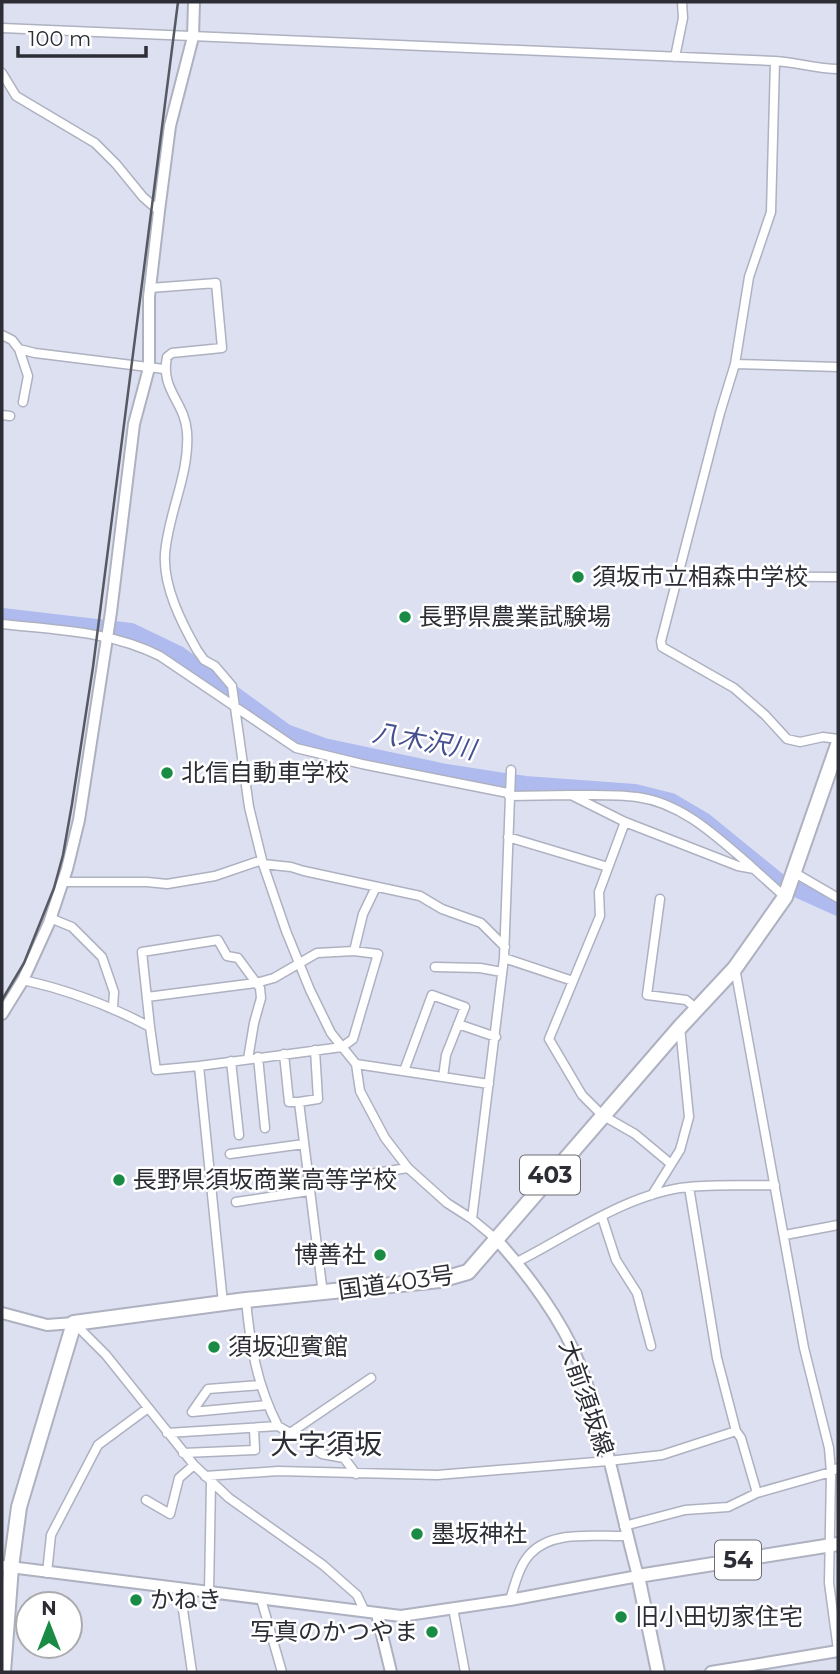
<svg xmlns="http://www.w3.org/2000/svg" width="840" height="1674" font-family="Montserrat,'Noto Sans JP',sans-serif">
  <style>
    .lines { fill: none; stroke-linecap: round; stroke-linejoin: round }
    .river { stroke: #afbbef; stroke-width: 16 }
    .street-casing { stroke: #adb1c0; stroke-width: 11 }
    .secondary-casing { stroke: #adb1c0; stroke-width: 14 }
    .primary-casing { stroke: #adb1c0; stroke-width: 16 }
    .highway-casing { stroke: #adb1c0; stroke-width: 18 }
    .street { stroke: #fff; stroke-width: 8 }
    .secondary { stroke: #fff; stroke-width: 10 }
    .primary { stroke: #fff; stroke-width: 12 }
    .highway { stroke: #fff; stroke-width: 14 }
    .rail { stroke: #575962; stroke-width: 2.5 }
    .poi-dot { fill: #198b44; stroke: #fff; stroke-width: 2.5 }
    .labels { text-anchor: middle; stroke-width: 5; stroke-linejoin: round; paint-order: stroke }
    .shield { fill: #fff; stroke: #6c6d72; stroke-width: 2 }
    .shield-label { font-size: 23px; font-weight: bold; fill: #2d2e35 }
    .poi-label { font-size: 24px; fill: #2d2e35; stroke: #fff; text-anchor: start }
    .street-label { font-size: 24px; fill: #2d2e35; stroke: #fff }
    .water-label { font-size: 26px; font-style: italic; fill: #465090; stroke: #fff }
    .quarter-label { font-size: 28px; fill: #2d2e35; stroke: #fff }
  </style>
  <rect width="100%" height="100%" fill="#dce0f1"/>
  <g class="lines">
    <path class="river" d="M2 616 131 631 179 654 286 732 324 746 446 772 525 784 635 792 671 801 705 821 780 882 838 908"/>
    <defs>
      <path id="street" d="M2 28 775 61C796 62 816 69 838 69
        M675 57 683 18 682 2
        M775 61 771 212 749 277 735 364 720 413 661 641 662 647 734 688 765 715 787 739 800 742 823 737 838 739
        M2 73 16 96 95 143 116 164 143 197 159 211
        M150 288 216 283 222 348 172 353 167 357C160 390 185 402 187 432 190 474 168 513 165 554 163 586 181 622 197 650L204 660 215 666 232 686 249 807 263 864 286 931 310 990 331 1033 356 1064 360 1091 385 1138 408 1168 447 1203 472 1219 496 1239
        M2 335 12 340 19 349 35 353 164 369
        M19 349 28 376 23 402
        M735 364 838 367
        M2 415 10 416
        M715 576 838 577
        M2 624C56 630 111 631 160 656L296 748 362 764 508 793
        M571 795C593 795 616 794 637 797 683 803 718 838 752 867
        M509 796 571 795 625 822
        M508 837 608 867
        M263 864 291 867 304 871 420 896 442 909 481 923 505 947
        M795 873 838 898
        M63 882H147L167 884 215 876 262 860
        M660 899 647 995 686 1000 698 1010
        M50 918 72 927 102 957 114 992 113 1007
        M354 951 363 914 376 887
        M504 958 573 981
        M435 967 480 968 502 972
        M735 968 804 1348 829 1448 831 1472 829 1583 838 1650
        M23 980C68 990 109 1005 150 1027L156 1070 199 1066 342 1047 353 1039 378 954 354 951 317 953 274 978 256 983 147 997
        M458 1024 496 1037
        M150 1027 142 952 218 940 227 956 238 958 260 988 261 998 254 1023 248 1059
        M284 1054 289 1102H299L323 1294
        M258 1057 265 1128
        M231 1061 239 1135
        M356 1064 489 1084
        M199 1066 223 1303
        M404 1071 432 995 465 1007 446 1055 443 1077
        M299 1102 318 1099 315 1050
        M230 1154 304 1144
        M671 1164 635 1134 602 1115 582 1095 549 1039 600 916 599 892 625 822 738 866 754 869 785 897
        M375 1173 408 1168
        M689 1187 717 1358 736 1431 741 1438 757 1493
        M652 1195 680 1150 689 1117 680 1027
        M236 1202 309 1191
        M602 1217 616 1260 637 1293 651 1346
        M472 1219 504 958 511 770
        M785 1235 838 1225
        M517 1262C570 1235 630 1192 689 1187 717 1184 747 1186 775 1185
        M246 1300C250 1344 257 1386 278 1426
        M74 1323 106 1355 194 1465 229 1498 323 1565 357 1595 365 1612
        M261 1385 208 1389 192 1412 267 1405
        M167 1433 278 1426 290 1433 371 1378
        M290 1433 322 1454 344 1458 356 1474
        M183 1453 255 1450 254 1429
        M205 1476 278 1471 437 1475 608 1461 662 1455 736 1431
        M146 1500 170 1514 179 1478 194 1465
        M624 1526 685 1510 728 1507 757 1493 831 1472 838 1468
        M47 1573 51 1535 98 1445 148 1408
        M180 1589 192 1672
        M209 1593 211 1482
        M261 1599 282 1672
        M510 1600C515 1584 519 1566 530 1554 553 1529 597 1537 627 1536
        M453 1608 465 1672"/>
      <path id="secondary" d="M2 1014 23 980 49 923 67 869 79 820 111 612 134 424 149 368V297L159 211 170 126 193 37 194 2
        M2 1313 47 1325 74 1323
        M2 1566 401 1616 510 1600 638 1576C619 1506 606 1431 579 1363 562 1320 527 1273 496 1239
        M377 1614 391 1672
        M711 1672 838 1651"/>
      <path id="primary" d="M658 1672 638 1576 838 1544"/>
      <path id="highway" d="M3 1672 11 1567 19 1507 74 1323 246 1300 440 1280 468 1272 680 1027 735 968 785 897 838 745"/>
    </defs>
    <use href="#street" class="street-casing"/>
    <use href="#secondary" class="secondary-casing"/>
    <use href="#primary" class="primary-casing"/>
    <use href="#highway" class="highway-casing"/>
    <use href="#street" class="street"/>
    <use href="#secondary" class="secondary"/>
    <use href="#primary" class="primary"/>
    <use href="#highway" class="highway"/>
    <path class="rail" d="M2 1000 24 963 54 888 63 855 72 804 93 667 178 2"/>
  </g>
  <g class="poi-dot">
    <circle cx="578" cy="577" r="7"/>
    <circle cx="405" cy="617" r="7"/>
    <circle cx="167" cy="773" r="7"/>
    <circle cx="119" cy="1180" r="7"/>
    <circle cx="380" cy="1255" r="7"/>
    <circle cx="214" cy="1347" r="7"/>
    <circle cx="417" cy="1534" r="7"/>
    <circle cx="136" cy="1600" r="7"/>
    <circle cx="621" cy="1617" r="7"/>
    <circle cx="432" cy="1632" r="7"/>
  </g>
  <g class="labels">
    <g class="shield">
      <rect x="520" y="1155.5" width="60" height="39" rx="5"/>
      <rect x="715" y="1540.5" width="46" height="39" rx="5"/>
    </g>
    <g class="shield-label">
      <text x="550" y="1183">403</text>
      <text x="738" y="1568">54</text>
    </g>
    <g class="poi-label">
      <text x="592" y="585">須坂市立相森中学校</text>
      <text x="419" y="625">長野県農業試験場</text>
      <text x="181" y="781">北信自動車学校</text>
      <text x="133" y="1188">長野県須坂商業高等学校</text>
      <text x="366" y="1263" text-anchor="end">博善社</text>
      <text x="228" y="1355">須坂迎賓館</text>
      <text x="431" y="1542">墨坂神社</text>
      <text x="150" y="1608">かねき</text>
      <text x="635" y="1625">旧小田切家住宅</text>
      <text x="418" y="1640" text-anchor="end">写真のかつやま</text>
    </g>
    <g class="street-label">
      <text transform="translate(396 1283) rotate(-8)" y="8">国道403号</text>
      <text transform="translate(586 1398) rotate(71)" y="8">大前須坂線</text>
    </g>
    <g class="water-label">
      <text transform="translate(424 741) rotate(10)" y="9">八木沢川</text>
    </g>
    <g class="quarter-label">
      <text x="326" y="1454">大字須坂</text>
    </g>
  </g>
  <rect width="840" height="1674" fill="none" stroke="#2d2e35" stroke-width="7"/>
  <g transform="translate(49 1625)"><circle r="33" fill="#ffffff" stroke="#ababae" stroke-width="2"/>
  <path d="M0-5L12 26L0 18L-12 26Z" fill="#198b44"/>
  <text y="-10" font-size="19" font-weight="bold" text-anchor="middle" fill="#2d2e35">N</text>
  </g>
  <path d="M18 46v10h128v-10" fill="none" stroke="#2d2e35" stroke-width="3.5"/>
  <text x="28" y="46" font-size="21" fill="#2d2e35" stroke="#ffffff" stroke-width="5" paint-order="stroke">100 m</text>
</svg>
